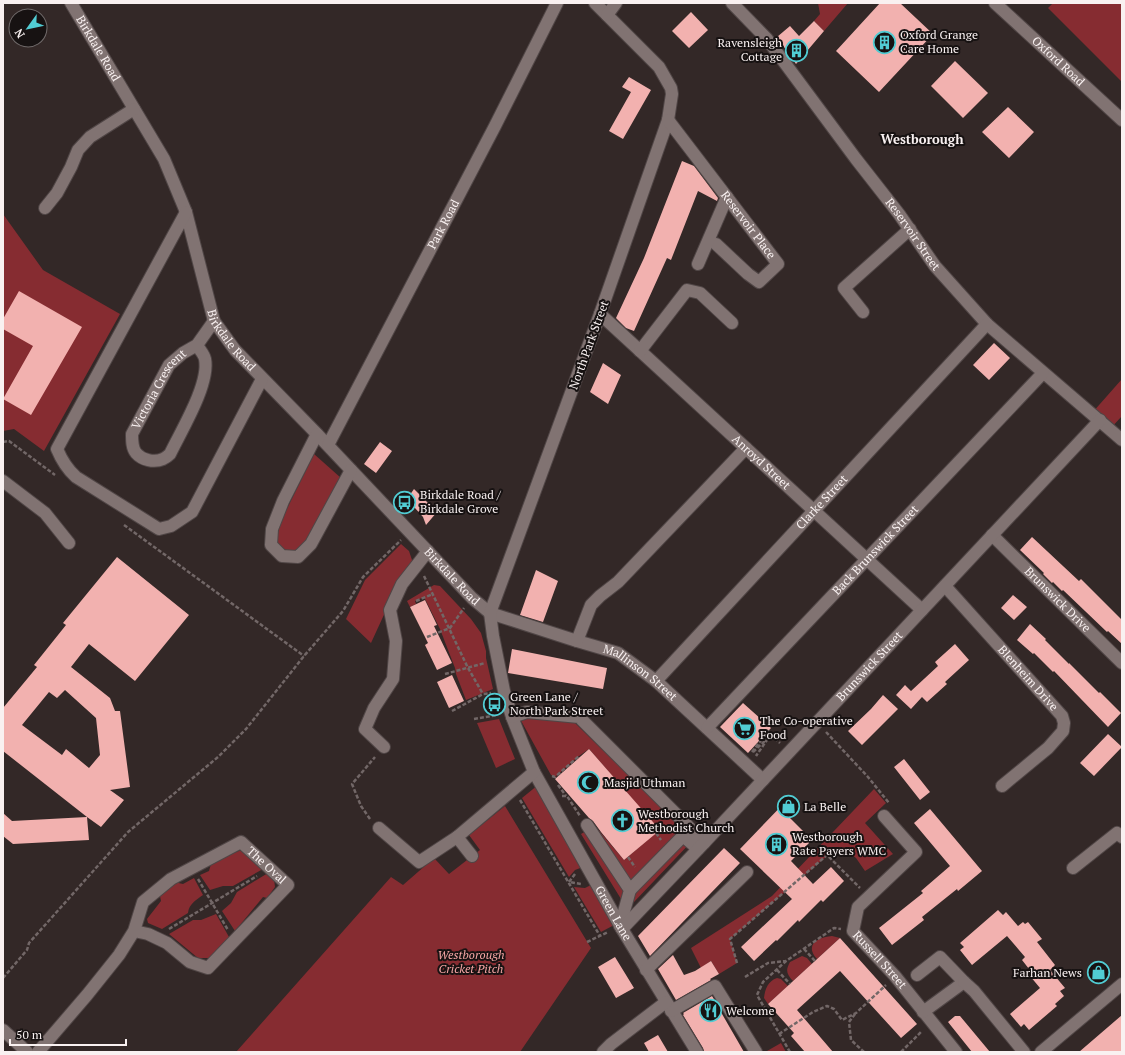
<svg xmlns="http://www.w3.org/2000/svg" width="1125" height="1055" font-family="'PT Serif',serif">
  <style>
    .green { fill: #862c31 }
    .building { fill: #f2b1af; fill-rule: evenodd }
    .lines { fill: none; stroke-linecap: round; stroke-linejoin: round }
    .minor-casing { stroke: #504646; stroke-width: 14 }
    .path { stroke: #726767; stroke-width: 2.5; stroke-dasharray: 4 2; stroke-linecap: butt }
    .minor { stroke: #817372; stroke-width: 12 }
    .labels { text-anchor: middle; stroke-width: 4; stroke-linejoin: round; paint-order: stroke }
    .poi-label { font-size: 12px; fill: #f9f1f1; stroke: #171212; text-anchor: start }
    .street-label { font-size: 12px; fill: #f9f1f1; stroke: #171212 }
    .park-label { font-size: 12px; font-style: italic; fill: #f6a6a5; stroke: #171212 }
    .neighbourhood-label { font-size: 13px; font-weight: bold; fill: #f9f1f1; stroke: #171212 }
  </style>
  <rect width="100%" height="100%" fill="#332827"/>
  <path class="green" d="M818 3H848L824 31 814 21 820 14Z
    M1053 3H1122V82L1048 8Z
    M3 214 43 270 120 314 44 451 14 429 3 431Z
    M1122 379V416L1110 429 1092 413Z
    M314 454 341 478 308 541 295 552 285 553 276 543 277 529Z
    M401 544 409 551 413 563 399 582 371 643 346 619 365 580Z
    M434 585 440 586 471 619 481 633 486 651V658L493 689 466 700 456 674 455 668 440 629 424 597 415 601 416 604 410 607 407 601Z
    M519 717 574 722 694 839 634 902 628 899H621L581 834 595 826 624 860 659 830 589 749 579 756 555 777 551 775Z
    M499 719 515 759 496 768 477 723Z
    M538 785 583 867 575 870 569 877 522 798Z
    M874 789 886 803 865 823 893 854 865 871 856 858 845 849H835L730 939 737 963 719 974 711 961 701 968 691 948 772 896Z
    M505 806 591 948 520 1052H236L391 877 403 885 434 858 449 874 480 850 469 835Z
    M245 849 263 869 233 886H223L210 890 200 875 209 871 211 864C220 860 236 851 245 849Z
    M268 873 274 879 275 887 267 898 263 897 235 931 222 911 231 903 237 892Z
    M194 878 203 895C196 900 189 904 188 913L162 929 148 923 147 919 161 901 160 896 174 882 183 884Z
    M593 884 616 924 601 932 574 887 585 888Z
    M216 914 229 937 211 958H198L169 934 193 920H201Z
    M832 936 840 938 817 959C804 945 818 937 832 936Z
    M802 956 807 958 812 964 793 981C787 974 785 971 790 962Z
    M777 978 781 979 788 986 768 1004 764 998C765 989 768 981 777 978Z
    M781 1043 786 1052H768L767 1051Z"/>
  <path class="building" d="M880 3H900L933 34 879 92 836 51Z
    M691 12 708 30 689 48 672 31Z
    M814 21 824 31 796 64 777 37 790 26 799 36Z
    M955 61 988 93 963 118 931 86Z
    M629 77 651 90 623 139 609 131 631 92 622 87Z
    M1008 107 1034 132 1009 158 982 132Z
    M682 161 694 166 718 198 717 201 698 191 671 260 667 258 634 331 626 328 616 318 644 258Z
    M19 291 82 327 31 415 3 399 33 346 3 329V319Z
    M994 343 1010 358 989 380 973 365Z
    M603 363 621 375 608 404 590 392Z
    M380 442 392 451 376 473 364 464Z
    M414 489 437 512 426 525 423 517 407 499Z
    M1032 537 1079 581 1081 579 1122 620V644L1108 631 1107 632 1063 590 1062 591 1053 582 1052 583 1043 574 1044 573 1020 550Z
    M117 557 189 615 135 681 89 644 71 667 110 698 115 711H120L130 787 110 790 124 800 101 827 87 817 89 840 13 844 3 836V813L12 821 87 817 3 751V708L37 667 34 665 66 625 63 623ZM65 690 96 718 100 755 89 768 66 749 62 755 22 725 49 692 57 698Z
    M536 570 558 581 543 622 520 615Z
    M1013 595 1027 607 1014 620 1001 608Z
    M425 600 437 625 434 626 452 663 437 670 425 645 428 643 410 607Z
    M1030 624 1046 639 1045 640 1069 664V663L1099 693 1100 692 1121 713 1108 727 1054 671 1053 672 1034 653 1033 654 1017 640Z
    M955 644 969 660 945 682 947 684 927 702 922 697 911 709 896 695 905 685 911 691 938 666 935 662Z
    M512 649 607 668 603 689 508 673Z
    M452 675 464 701 449 708 437 682Z
    M883 695 898 709 862 745 848 731 871 709Z
    M743 703 771 728 748 753 720 727Z
    M1108 734 1122 747 1094 776 1080 763Z
    M589 749 660 830 624 860 601 832 593 821 589 818 555 779Z
    M904 759 930 792 920 800 894 767Z
    M790 797 799 805 789 817 812 840 791 861 813 884 831 867 844 881 823 902 821 900 799 922 798 920 777 941 776 940 754 961 741 947 792 899 740 849Z
    M930 809 982 871 958 891 957 889 922 917 924 920 892 945 879 928 923 893 921 891 950 866 914 823Z
    M724 848 740 863 650 956 638 936Z
    M998 910 1003 915 1006 912 1018 926 1023 922 1025 924 1028 922 1042 939 1037 942 1055 965 1050 970 1065 988 1060 991 1064 996 1055 1004 1057 1006 1029 1030 1024 1024 1021 1027 1010 1014 1040 988 1030 976 1033 974 1022 960 1025 957 1007 936 972 965 960 950 964 947 960 943Z
    M840 938 917 1024 901 1038 840 971 797 1010 833 1052H805L791 1036 794 1033 768 1004Z
    M673 955 684 975 695 971 711 961 719 974 710 979 711 980 676 1000 658 969Z
    M615 957 634 988 616 998 598 967Z
    M712 996 719 1007H718L744 1052H704L703 1048 683 1015 684 1014 683 1013Z
    M1122 1015V1052H1079Z
    M955 1016H960L990 1052H972L948 1022Z
    M658 1035 668 1052H649L644 1043Z"/>
  <g class="lines">
    <defs>
      <g id="minor">
        <path id="s1" d="M71 3 164 159 186 212 214 321 235 350 317 434 472 598 490 613 577 641 618 653 656 681 763 780"/>
        <path id="s2" d="M595 3 659 67 671 88 672 94 668 120 600 314 490 613 493 636 504 691 512 717 534 772 622 929 697 1052"/>
        <path id="s3" d="M732 3 767 39 856 159 899 214 935 266 987 324 1122 440"/>
        <path id="s4" d="M995 3 1122 120"/>
        <path d="M607 15 616 3"/>
        <path id="s5" d="M668 120 778 264 759 282 748 274 716 244"/>
        <path d="M45 208 57 193 71 167 78 150 90 137 134 109"/>
        <path d="M186 212 57 449C62 461 67 469 76 477L159 529 171 526 192 512 262 379"/>
        <path d="M698 264 727 197"/>
        <path d="M863 312 844 288 910 229"/>
        <path id="s6" d="M600 314 922 610"/>
        <path id="s7" d="M197 345C199 349 204 354 205 359 210 384 181 431 170 454 168 456 165 458 163 459 154 463 142 460 136 453 132 448 132 441 132 434L169 365 183 353 197 345 214 321"/>
        <path d="M640 351 687 290 700 293 732 323"/>
        <path d="M317 434 283 501 272 529 271 545 282 556 298 557 311 544 351 470"/>
        <path id="s8" d="M328 445 495 126 557 3"/>
        <path d="M3 481 45 513 69 543"/>
        <path id="s9" d="M992 535 1122 663"/>
        <path id="s10" d="M945 586 1062 716 1064 723 1063 731 1048 748 1002 786"/>
        <path d="M577 641 591 605 600 596 618 582 746 448"/>
        <path id="s11" d="M656 681 987 324"/>
        <path d="M512 717 527 712 579 717 683 821 704 843"/>
        <path id="s12" d="M707 728 1043 373"/>
        <path d="M384 747 365 729 374 708 393 679 396 641 390 610 402 584 428 551"/>
        <path id="s13" d="M884 816 916 852 858 907 853 931 895 976 956 1052"/>
        <path d="M587 825 630 890 620 926"/>
        <path d="M379 828 419 862 457 837"/>
        <path d="M472 856 457 837 534 772"/>
        <path d="M1073 868 1117 833 1122 837"/>
        <path d="M630 890 683 836 698 849"/>
        <path id="s14" d="M622 929 704 843 1100 420"/>
        <path d="M646 970 747 872"/>
        <path d="M917 975 940 957 964 982 923 1012"/>
        <path d="M964 982 974 991 1024 1052"/>
        <path d="M671 1011 715 986 756 1052"/>
        <path d="M3 1030 27 1052"/>
        <path id="s15" d="M38 1052 87 995 119 955 134 931 143 902 171 879 241 842 288 885 208 968 190 962 167 943 148 934 134 931"/>
        <path d="M603 1052 611 1044 666 1002"/>
        <path d="M1041 1052 1122 984"/>
      </g>
    </defs>
    <use href="#minor" class="minor-casing"/>
    <path class="path" d="M3 442 9 441 55 475
      M124 525 304 656
      M424 576 468 668 483 694
      M416 601 433 594
      M427 637 450 628 464 608
      M445 674 485 663
      M452 711 483 694 491 693
      M474 719 498 715
      M826 732 868 777 889 803
      M752 752 768 731 780 743
      M753 752 769 737 756 756
      M552 776 555 777 579 756
      M558 785 566 796
      M562 796H567L580 816
      M520 800 600 936
      M370 819 361 806 352 784 375 757
      M656 833 661 840
      M628 857 635 867
      M575 874 569 882 581 884
      M198 879 228 930
      M169 929 257 876
      M587 942 608 932
      M804 949 815 961
      M737 963 730 939 827 855 860 888
      M777 970 790 984
      M745 977 768 963 786 961
      M3 978 27 950 29 943 128 832 218 757 246 729 304 656 343 611 363 577 401 540
      M855 1014 849 1022 851 1040 864 1052
      M779 1034 813 1012 827 1006 834 1009 842 1020 856 1013 886 985
      M790 1052 757 995 763 982 786 961 834 928 841 929
      M901 1052 922 1031"/>
    <use href="#minor" class="minor"/>
  </g>
  <defs>
    <symbol id="building-ring" viewBox="-11 -11 22 22"><circle r="9.5" fill="#171212" stroke="#51ccd3" stroke-width="1.5"/><path d="M-4-6H4V6H1V3H-1V6H-4ZM-2.5-4.3h1.7v1.8h-1.7ZM.8-4.3h1.7v1.8H.8ZM-2.5-1h1.7V.8h-1.7ZM.8-1h1.7V.8H.8Z" fill="#51ccd3"/></symbol>
    <symbol id="bus-ring" viewBox="-11 -11 22 22"><circle r="9.5" fill="#171212" stroke="#51ccd3" stroke-width="1.5"/><path d="M-5-6H5V4H4V6H2V4H-2V6H-4V4H-5ZM-3.5-4V0h7V-4ZM-3.5 1.2v1.5H-2V1.2ZM2 1.2v1.5H3.5V1.2Z" fill="#51ccd3"/></symbol>
    <symbol id="supermarket-ring" viewBox="-11 -11 22 22"><circle r="9.5" fill="#171212" stroke="#51ccd3" stroke-width="1.5"/><path d="M-6-5.5h2.5l.6 2H6L4.5 2H-2.5L-4.4-4H-6ZM-1.5 3.2a1.3 1.3 0 1 0 .1 0ZM3 3.2a1.3 1.3 0 1 0 .1 0Z" fill="#51ccd3"/></symbol>
    <symbol id="mosque-ring" viewBox="-11 -11 22 22"><circle r="9.5" fill="#171212" stroke="#51ccd3" stroke-width="1.5"/><path d="M3.5-4.9A6 6 0 1 0 3.5 4.9A5 5 0 1 1 3.5-4.9Z" fill="#51ccd3"/></symbol>
    <symbol id="shop-ring" viewBox="-11 -11 22 22"><circle r="9.5" fill="#171212" stroke="#51ccd3" stroke-width="1.5"/><path d="M-5-2.5h2.3a2.7 3.5 0 0 1 5.4 0H5L5.5 6h-11ZM-1.5-2.5h3a1.5 2.3 0 0 0-3 0Z" fill="#51ccd3"/></symbol>
    <symbol id="church-ring" viewBox="-11 -11 22 22"><circle r="9.5" fill="#171212" stroke="#51ccd3" stroke-width="1.5"/><path d="M-1.2-6h2.4v3.5h3.3v2.4h-3.3V6h-2.4V-.1h-3.3v-2.4h3.3Z" fill="#51ccd3"/></symbol>
    <symbol id="restaurant-ring" viewBox="-11 -11 22 22"><circle r="9.5" fill="#171212" stroke="#51ccd3" stroke-width="1.5"/><path d="M-5-6h1v4h1v-4h1v4h1v-4h1v5L-1.5 .5V6h-2V.5L-5-1ZM5-6V6H3V1.5H1.5Q1.5-4 5-6Z" fill="#51ccd3"/></symbol>
  </defs>
  <g fill-rule="evenodd">
    <use href="#building-ring" x="872" y="30" width="25" height="25"/>
    <use href="#building-ring" x="784" y="38" width="25" height="25"/>
    <use href="#bus-ring" x="392" y="490" width="25" height="25"/>
    <use href="#bus-ring" x="482" y="692" width="25" height="25"/>
    <use href="#supermarket-ring" x="732" y="716" width="25" height="25"/>
    <use href="#mosque-ring" x="576" y="770" width="25" height="25"/>
    <use href="#shop-ring" x="776" y="794" width="25" height="25"/>
    <use href="#church-ring" x="610" y="808" width="25" height="25"/>
    <use href="#building-ring" x="764" y="832" width="25" height="25"/>
    <use href="#shop-ring" x="1086" y="960" width="25" height="25"/>
    <use href="#restaurant-ring" x="698" y="998" width="25" height="25"/>
  </g>
  <g class="labels">
    <g class="poi-label">
      <text x="900" y="39">Oxford Grange<tspan x="900" dy="14">Care Home</tspan></text>
      <text x="782" y="47" text-anchor="end">Ravensleigh<tspan x="782" dy="14">Cottage</tspan></text>
      <text x="420" y="499">Birkdale Road /<tspan x="420" dy="14">Birkdale Grove</tspan></text>
      <text x="510" y="701">Green Lane /<tspan x="510" dy="14">North Park Street</tspan></text>
      <text x="760" y="725">The Co-operative<tspan x="760" dy="14">Food</tspan></text>
      <text x="604" y="787">Masjid Uthman</text>
      <text x="804" y="811">La Belle</text>
      <text x="638" y="818">Westborough<tspan x="638" dy="14">Methodist Church</tspan></text>
      <text x="792" y="841">Westborough<tspan x="792" dy="14">Rate Payers WMC</tspan></text>
      <text x="1082" y="977" text-anchor="end">Farhan News</text>
      <text x="726" y="1015">Welcome</text>
    </g>
    <g class="street-label">
      <text dy="4" stroke="none"><textPath href="#s1" startOffset="53">Birkdale Road</textPath></text>
      <text dy="4" stroke="none"><textPath href="#s4" startOffset="86">Oxford Road</textPath></text>
      <text dy="4" stroke="none"><textPath href="#s8" startOffset="249">Park Road</textPath></text>
      <text dy="4" stroke="none"><textPath href="#s5" startOffset="132">Reservoir Place</textPath></text>
      <text dy="4" stroke="none"><textPath href="#s3" startOffset="294">Reservoir Street</textPath></text>
      <text dy="4" stroke="none"><textPath href="#s1" startOffset="377">Birkdale Road</textPath></text>
      <text transform="translate(589 345) rotate(-70)" y="4">North Park Street</text>
      <text dy="4" stroke="none"><textPath href="#s7" startOffset="229">Victoria Crescent</textPath></text>
      <text dy="4" stroke="none"><textPath href="#s6" startOffset="219">Anroyd Street</textPath></text>
      <text dy="4" stroke="none"><textPath href="#s11" startOffset="244">Clarke Street</textPath></text>
      <text dy="4" stroke="none"><textPath href="#s12" startOffset="245">Back Brunswick Street</textPath></text>
      <text dy="4" stroke="none"><textPath href="#s1" startOffset="701">Birkdale Road</textPath></text>
      <text dy="4" stroke="none"><textPath href="#s9" startOffset="92">Brunswick Drive</textPath></text>
      <text dy="4" stroke="none"><textPath href="#s14" startOffset="361">Brunswick Street</textPath></text>
      <text dy="4" stroke="none"><textPath href="#s1" startOffset="917">Mallinson Street</textPath></text>
      <text dy="4" stroke="none"><textPath href="#s10" startOffset="124">Blenheim Drive</textPath></text>
      <text dy="4" stroke="none"><textPath href="#s15" startOffset="335">The Oval</textPath></text>
      <text dy="4" stroke="none"><textPath href="#s2" startOffset="999">Green Lane</textPath></text>
      <text dy="4" stroke="none"><textPath href="#s13" startOffset="192">Russell Street</textPath></text>
    </g>
    <g class="park-label">
      <text x="471" y="959">Westborough<tspan x="471" dy="14">Cricket Pitch</tspan></text>
    </g>
    <g class="neighbourhood-label">
      <text x="922" y="144">Westborough</text>
    </g>
  </g>
  <rect width="1125" height="1055" fill="none" stroke="#f9f1f1" stroke-width="8"/>
  <g transform="translate(28 28) rotate(237)"><circle r="19" fill="#171212" stroke="#716b6b"/>
  <path d="M0-3L7 15L0 10L-7 15Z" fill="#51ccd3"/>
  <text y="-6" font-size="11" font-weight="bold" text-anchor="middle" fill="#f9f1f1">N</text>
  </g>
  <path d="M10 1039v6h116v-6" fill="none" stroke="#f9f1f1" stroke-width="2"/>
  <text x="16" y="1039" font-size="12" fill="#f9f1f1" stroke="#171212" stroke-width="3" paint-order="stroke">50 m</text>
</svg>
